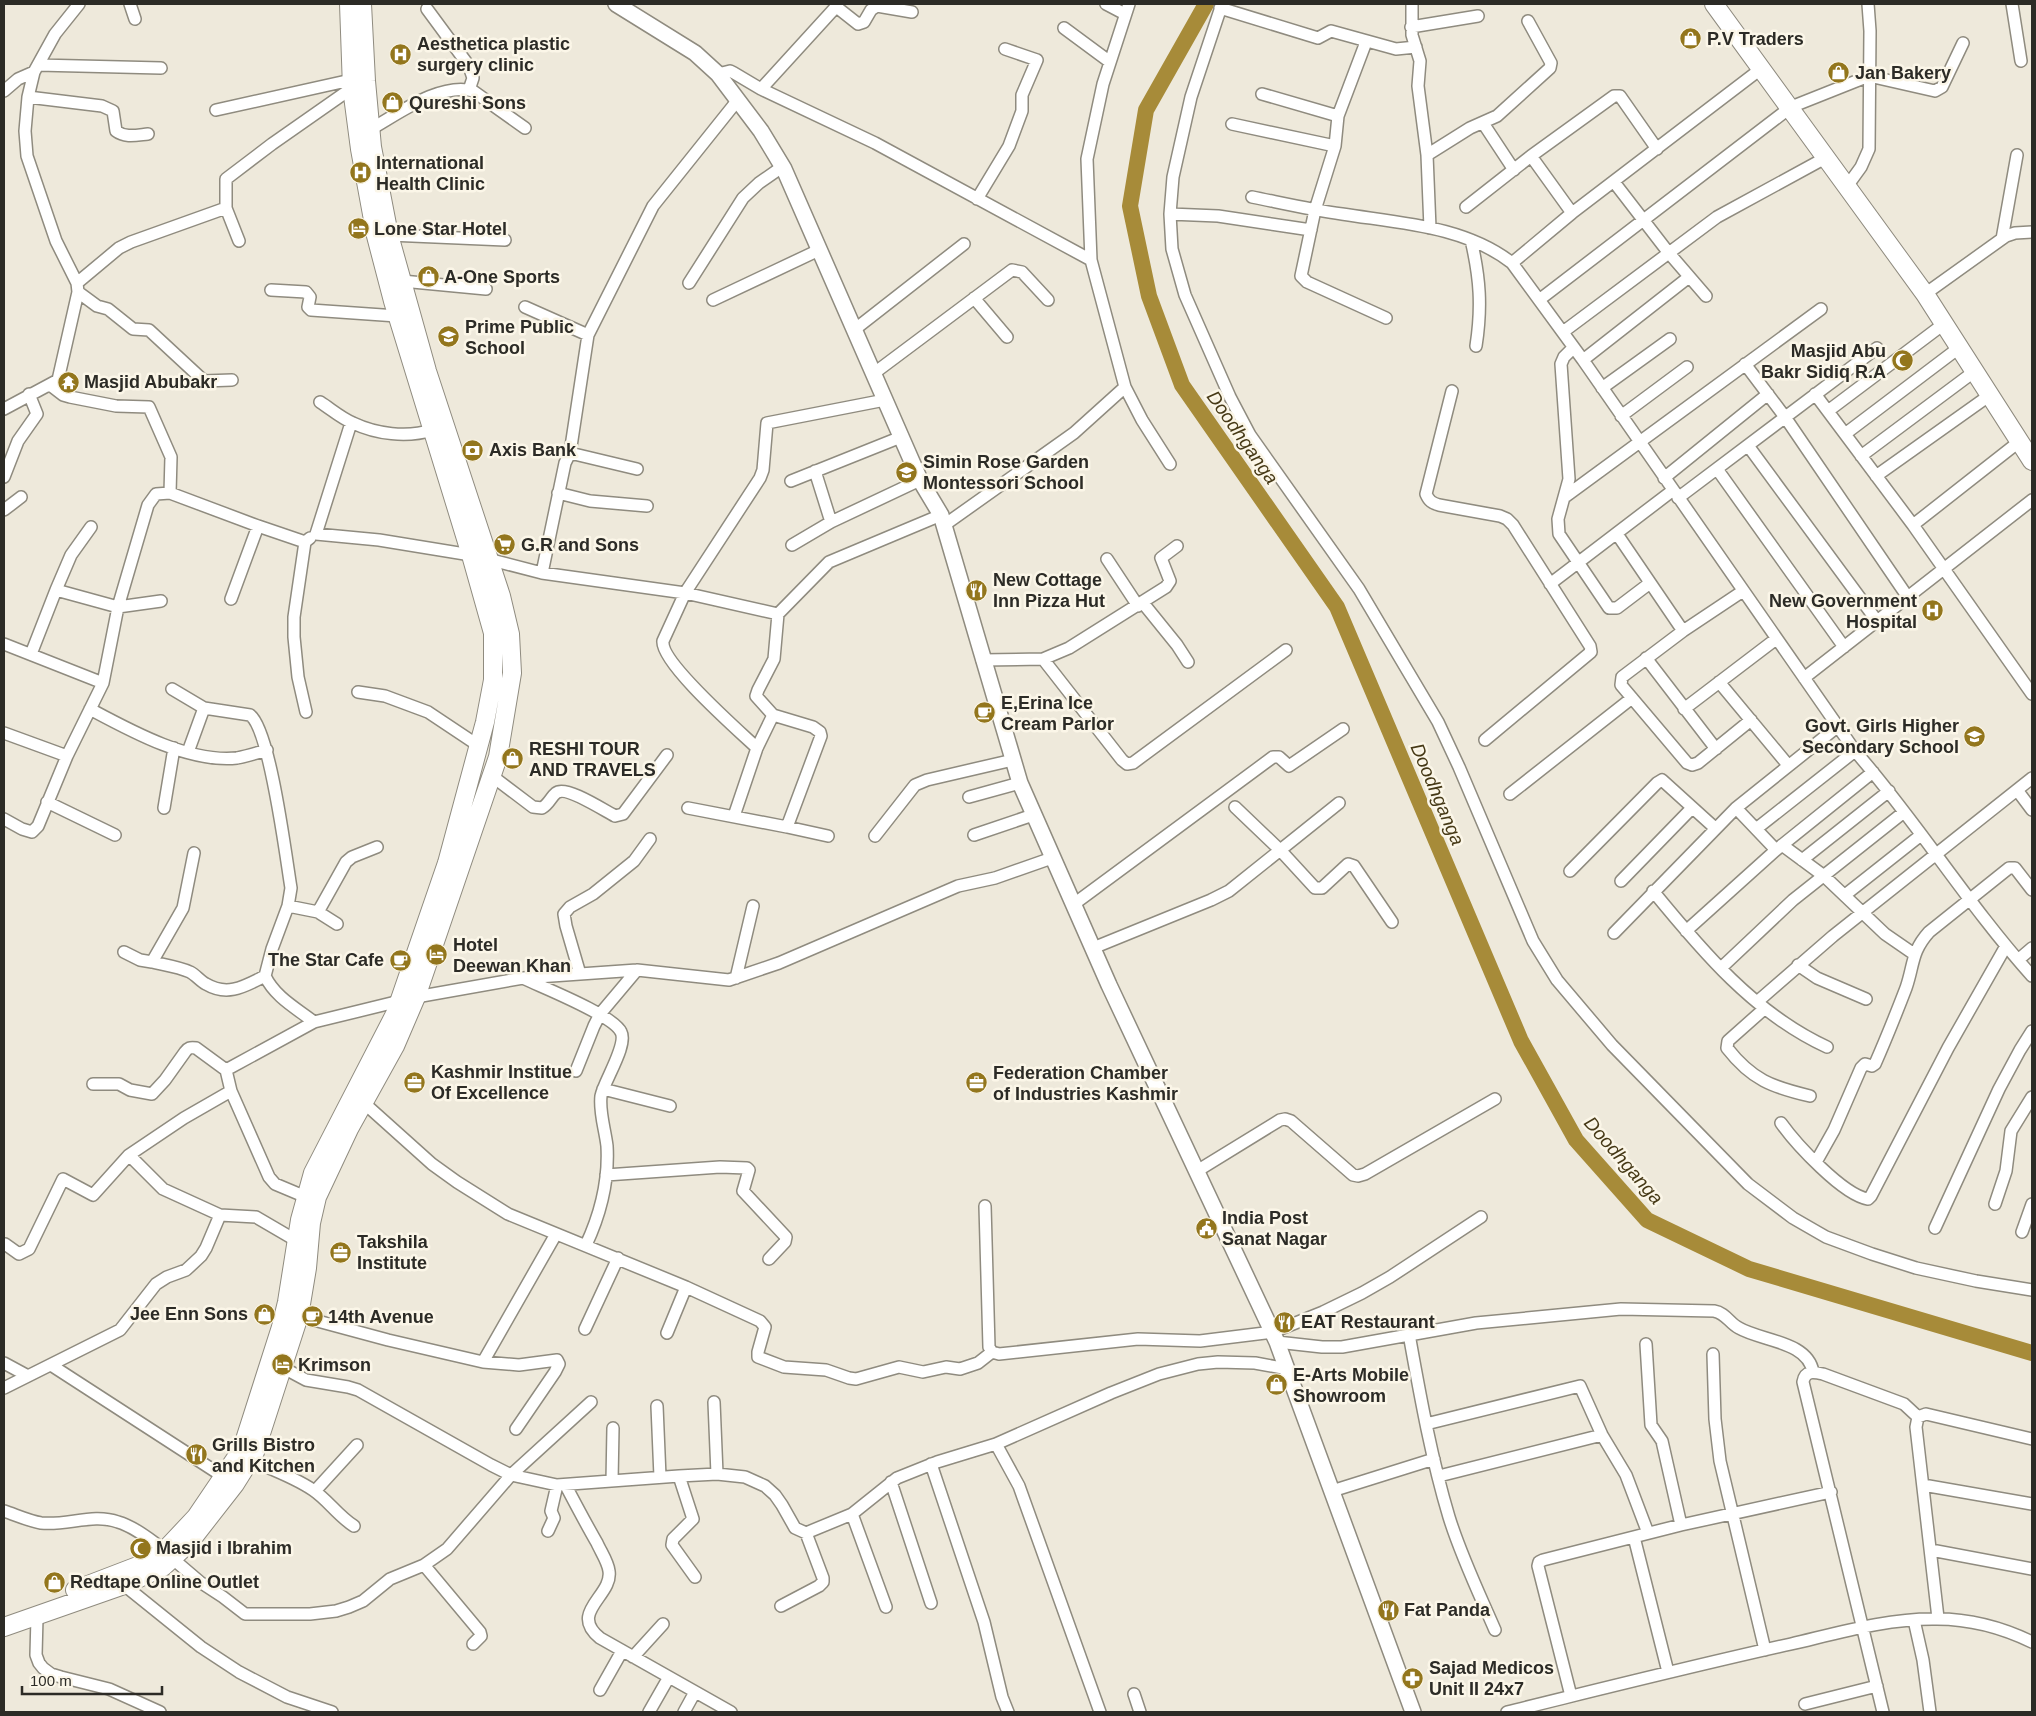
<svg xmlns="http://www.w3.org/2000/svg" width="2036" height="1716" font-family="Arial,sans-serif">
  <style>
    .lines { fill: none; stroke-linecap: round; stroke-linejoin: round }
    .river { stroke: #a78b39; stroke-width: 16 }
    .street-casing { stroke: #8f8b7f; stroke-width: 14 }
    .secondary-casing { stroke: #8f8b7f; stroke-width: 18 }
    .primary-casing { stroke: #8f8b7f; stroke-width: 20 }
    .street { stroke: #fff; stroke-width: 11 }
    .secondary { stroke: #fff; stroke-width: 15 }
    .primary { stroke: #fff; stroke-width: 18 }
    .labels { text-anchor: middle; stroke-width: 5; stroke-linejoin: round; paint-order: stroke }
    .poi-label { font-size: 18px; font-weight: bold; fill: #2c2b26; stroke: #fbf6e8; text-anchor: start }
    .water-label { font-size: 19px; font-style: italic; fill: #463916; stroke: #fbf6e8 }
  </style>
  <rect width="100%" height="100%" fill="#eee9db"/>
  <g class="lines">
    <path class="river" d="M1206 4 1146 110 1130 206 1149 296 1182 385 1337 607 1521 1041 1576 1140 1647 1220 1749 1269 2032 1353"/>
    <defs>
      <path id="street" d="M130 4 135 19
        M1106 4 1125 14
        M1222 4 1191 97 1173 177 1170 214 1172 249 1185 295 1230 397 1250 435 1359 589 1438 722 1459 767 1533 941 1557 980 1612 1045 1748 1184 1793 1218 1826 1237 1872 1254 1916 1268 1976 1281 2032 1290
        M1412 4V35L1420 61 1418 86 1427 155 1430 228
        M2012 4 2021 61
        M1220 8 1318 38 1331 31 1396 49 1416 47
        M427 9 469 66 473 78 469 90
        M1411 27 1478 16
        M1064 28 1110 62
        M1366 42 1338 116 1335 146 1315 210 1301 276 1307 282 1386 318
        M38 65 161 68
        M718 74 730 71 734 73 761 89 875 143 1091 260 1125 387 1074 433 943 526
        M761 89 834 9H839L858 24 864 22 871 10 877 6 912 12
        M4 91 18 79 34 72
        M1262 94 1338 116
        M28 97 102 106 113 111 116 131C125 138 137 135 148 134
        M216 110 351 80
        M1483 123 1514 170
        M1232 124 1335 146
        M371 129C398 114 440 82 473 91L525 128
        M1427 155 1470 128 1497 116 1550 68 1551 63 1528 21
        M1531 156 1572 213
        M1614 182 1668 252 1706 296
        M1848 185 1861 167 1869 149 1870 31 1868 4
        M1252 197C1282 203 1312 210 1342 214 1399 223 1465 226 1512 263L1583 360 1855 751C1918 823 1968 905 2032 976
        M977 199 1009 146 1022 111V95L1037 60 1005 49
        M1466 207 1531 156 1614 96H1620L1657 149
        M1170 214 1218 216 1311 230
        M389 235 505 240
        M2002 239 2017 155
        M1471 240C1480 278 1482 307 1476 346
        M239 241 226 208V179L272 144 352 88
        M1091 260 1087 159 1103 84 1129 4
        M1512 263 1572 213 1762 68
        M402 281 486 289
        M77 283 119 248 131 242 226 208
        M689 283 743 198 759 183 782 167
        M271 290 306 292 310 297 308 307 311 310 397 316
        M78 292 97 306 108 309 133 329 149 330 204 381 232 380
        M1925 294 2006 236 2015 233 2032 232
        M974 298 1007 337
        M713 300 819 250
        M1539 300 1791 107 1869 76 1935 91 1942 87 1963 43
        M525 307 588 335
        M854 330 964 244
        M1563 332 1717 217 1827 157
        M1573 348 1564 357 1561 364 1569 479 1558 519 1559 534 1609 608H1617L1650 583
        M1583 360 1689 277
        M1745 364 1785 417 1907 596
        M873 374 1012 270 1022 272 1048 300
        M50 385 63 395 70 397 116 406 149 407 171 457 170 493
        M1125 387 1142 420 1170 464
        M1602 388 1670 339
        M1452 391 1426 494C1429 501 1432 503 1439 505L1500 516 1507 519 1513 525 1590 646 1591 652 1485 740
        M1815 394 1913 525 2032 694
        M320 402C331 409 341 418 353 423 376 434 407 438 432 430
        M4 409 58 380 78 292 77 283 56 241 27 156 25 131 28 97 34 72 55 34 79 4
        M1828 411 1945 323
        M1621 416 1687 367
        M351 423 316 534 379 540 471 555
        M1845 434 1960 347
        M1749 447 1877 621
        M570 453 637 469
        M1861 456 1975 371
        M1717 469 1844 647
        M815 471 831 522
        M1876 476 1990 395
        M4 477 18 441 37 414 29 394
        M1664 478 1768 394
        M791 481 901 437
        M558 493 590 501 647 506
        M1566 496 1821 309
        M1678 498 1877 348
        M4 510 21 497
        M1913 525 2020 441
        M1617 534 1683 631
        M792 545 831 522 920 480
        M488 559 542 573 685 593 778 614
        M1107 559 1138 606
        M542 573 565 463 570 453 588 335 653 206 737 101
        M1550 584 1672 491
        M56 590 71 555 91 527
        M1743 591 1683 631 1622 677 1621 685 1687 763 1692 765 1698 763 1751 720
        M231 599 258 526
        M1143 603 1177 645 1188 662
        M4 644 103 683
        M31 654 56 590 118 607 161 601
        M1646 658 1716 749
        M1043 659 1122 760 1127 764 1133 763 1286 650
        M982 660 1043 659 1069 648 1166 587 1170 581 1161 558 1177 546
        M1804 678 2032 500
        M1719 682 1788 765
        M172 689 204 708 250 715C270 729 286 858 291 888L288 906 272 949 265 976C275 997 296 1008 314 1022
        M358 692 385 696 428 712 479 746
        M90 709C131 731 189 763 237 758 247 756 257 753 267 750
        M1684 709 1776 639
        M306 712 298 677 294 637V617L305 542 310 538
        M4 733 67 756
        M757 748C739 731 660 662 663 641L685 593 760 478 763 470 767 423 885 400
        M188 752 204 708
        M492 776 533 807 542 808C549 804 551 797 556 793 566 785 605 811 615 816L623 814 667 755
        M2017 790 2032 810
        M1510 794 1632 698
        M969 797 1020 783
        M47 802 115 835
        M1235 807 1281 851 1315 888H1322L1348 864 1354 866 1392 922
        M164 808 174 748
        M688 808 787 827
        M1736 808 1776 850
        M734 816 757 748 773 715
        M4 819 22 829 32 832 38 826 67 756 103 683 118 607 148 505 156 494 170 493 258 526 305 542
        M1756 829 1855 751
        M974 835 1033 815
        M828 836 787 827 821 736 820 732 813 727 773 715 756 696 758 690 774 659 778 614 829 562 941 515
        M875 836 915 785 927 780 1013 760
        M1782 845 1824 876 1885 934 1914 954
        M194 853 183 908 152 962C165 965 179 967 190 972 196 975 200 981 206 984 228 997 245 986 265 976
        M1802 860 1889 791
        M1570 871 1657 783 1662 780 1715 828
        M1621 881 1692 808
        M1653 891C1702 951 1755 1014 1827 1047
        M1845 895 1921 835
        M1074 904 1273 757H1279L1289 766 1343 729
        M288 906 318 912 337 924
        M318 912 346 862 352 857 377 847
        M1686 931 1776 850 1873 772
        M1614 933 1736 808 1837 727
        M1093 948 1211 900 1229 891 1339 803
        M124 952 140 960 152 962
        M2018 960 2032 948
        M1798 965 1817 978 1866 999
        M1721 968 1793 900 1904 812
        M580 974 566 926 564 914 570 907 593 894 634 861 650 839
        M736 978 753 906
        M525 979C544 988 613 1015 621 1032 628 1045 604 1081 601 1096 599 1112 605 1129 607 1146 609 1181 601 1213 586 1245
        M1757 1002 1833 936 2032 778
        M1764 1009 1728 1041 1727 1048C1752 1080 1772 1087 1810 1096
        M576 1071 594 1026 600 1014 637 970
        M93 1084H119L130 1090 152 1094 165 1080 185 1052C188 1048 190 1047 196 1048L226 1070
        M603 1089 670 1106
        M364 1103 432 1164 457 1182 508 1214 686 1287 760 1321 765 1327 758 1352V1357L784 1367 826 1370 849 1378 856 1379 899 1367 923 1372 946 1367 960 1369 978 1363 992 1352
        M1781 1123C1796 1144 1843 1195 1868 1199L1871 1196 1948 1048 2006 946
        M129 1155 163 1189 220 1215 256 1217 297 1241
        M1816 1162 1834 1130 1861 1068 1865 1064 1872 1066 1875 1064C1886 1039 1896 1014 1906 988 1914 965 1911 952 1929 932L2009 868H2015L2032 890
        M1197 1171 1280 1120 1285 1119 1291 1121 1353 1175 1358 1176 1365 1174 1495 1099
        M606 1175 720 1167 747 1168 749 1170 743 1191 786 1237 785 1242 769 1259
        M306 1197 275 1184 269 1177 231 1091 226 1070 314 1022 416 997 523 978 637 970 729 980 779 963 958 886 995 878 1052 858
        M1995 1204 2006 1171 2011 1131 2032 1097
        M985 1206 989 1347 992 1352 999 1354 1138 1339 1200 1341 1273 1332 1323 1312 1362 1293 1390 1277 1481 1217
        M1935 1228 1999 1089 2020 1050 2032 1031
        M2022 1232 2032 1204
        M5 1244 19 1254 29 1249 63 1179 93 1195 129 1155 184 1118 231 1091
        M299 1316 388 1340 483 1362 519 1365 557 1360 559 1364 555 1372 516 1429
        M585 1329 618 1258
        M667 1333 686 1287
        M1409 1334C1420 1395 1431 1457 1449 1517 1461 1556 1479 1593 1495 1630
        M1277 1342 1322 1347H1342L1476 1323 1621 1309 1714 1311C1726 1313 1729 1323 1739 1328 1761 1341 1808 1341 1813 1372
        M1646 1344 1651 1425 1662 1441 1681 1525
        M1713 1354 1715 1419 1720 1461 1765 1650
        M483 1362 556 1234
        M4 1363 28 1376
        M51 1365 224 1477
        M278 1365 306 1380 348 1387 358 1390 491 1465 511 1475 557 1485 679 1476 717 1474 745 1477 765 1486 775 1495 782 1505 795 1528 806 1533 852 1514 897 1478 937 1462 996 1444 1111 1393 1159 1374 1198 1364 1218 1362 1255 1363 1288 1369
        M4 1388 120 1330 156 1284 167 1277 186 1270 201 1256 206 1248 220 1215
        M714 1402 717 1474
        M657 1406 660 1477
        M1426 1424 1580 1386 1602 1435 1626 1475 1648 1533
        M996 1444 1019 1486 1100 1712
        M250 1460C271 1469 294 1477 313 1490 328 1500 338 1516 354 1526
        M931 1464 984 1622 1002 1697 1008 1712
        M679 1476 693 1519 673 1539 672 1545 695 1577
        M1439 1476 1602 1435
        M612 1481 613 1428
        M891 1482 931 1603
        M1923 1485 2032 1504
        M566 1486C576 1505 586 1524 597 1543 601 1552 608 1562 609 1571 613 1596 568 1612 600 1638L731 1712
        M315 1491 357 1445
        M1332 1491 1434 1459
        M4 1511C16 1515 29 1521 41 1523 67 1526 93 1513 118 1522 135 1527 150 1540 165 1550
        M852 1514 886 1607
        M548 1531 554 1518 551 1511 557 1485
        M1634 1537 1668 1672
        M1931 1550 2032 1569
        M173 1559 200 1582 223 1597 245 1614H310L336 1611 349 1607 363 1601 390 1579 424 1565 447 1549 511 1475 591 1402
        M424 1565 480 1632 481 1636 473 1644
        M124 1585 201 1647 239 1672 287 1697 332 1712
        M781 1606 819 1586 823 1582V1578L806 1533
        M37 1617 36 1655 39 1663 43 1668 51 1674 61 1677 109 1689 160 1712
        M1938 1618 1916 1427 1918 1417 1926 1414 2032 1439
        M1914 1620 1923 1660 1930 1712
        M633 1657 663 1624
        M600 1690 622 1651
        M1134 1694 1140 1712
        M1571 1696 1538 1566 1539 1562 1543 1560 1681 1525 1831 1492
        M1805 1704 1877 1686
        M649 1712 669 1677
        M684 1712 695 1692
        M1507 1712C1601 1689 1696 1665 1791 1644 1838 1633 1888 1618 1937 1619 1969 1619 2003 1628 2032 1642
        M1883 1712 1803 1382C1805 1370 1814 1372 1823 1374L1904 1404 1918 1417"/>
      <path id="secondary" d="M616 4 695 53 718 74 761 131 784 169 920 480 941 515 1020 783 1109 985 1277 1342 1413 1712"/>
      <path id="primary" d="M1714 4 1925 294 2032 461
        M75 1590 148 1562 165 1550 196 1517 242 1449 281 1327 287 1302 300 1220 313 1173 395 1014 447 863 485 722 493 680V633L471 555 393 301 376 236 360 149 352 88 349 4
        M4 1627 124 1585 163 1567 189 1543 235 1484 255 1452 299 1316 307 1268 311 1223 317 1197 349 1129 395 1046 416 997 498 757 512 673 510 634 501 596 427 371 389 235 372 147 366 81 362 4"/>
    </defs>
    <use href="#street" class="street-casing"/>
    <use href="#secondary" class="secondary-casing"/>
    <use href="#primary" class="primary-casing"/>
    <use href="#street" class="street"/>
    <use href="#secondary" class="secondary"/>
    <use href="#primary" class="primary"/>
  </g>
  <defs>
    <symbol id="shop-disc" viewBox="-11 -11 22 22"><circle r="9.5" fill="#93761d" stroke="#fbf6e8"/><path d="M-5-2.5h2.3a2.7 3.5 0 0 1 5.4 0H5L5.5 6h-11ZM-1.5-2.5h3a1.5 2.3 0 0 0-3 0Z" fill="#fff"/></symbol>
    <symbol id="hospital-disc" viewBox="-11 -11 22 22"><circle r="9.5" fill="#93761d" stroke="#fbf6e8"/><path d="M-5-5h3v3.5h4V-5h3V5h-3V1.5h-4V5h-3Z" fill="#fff"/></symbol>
    <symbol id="hotel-disc" viewBox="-11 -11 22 22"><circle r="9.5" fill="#93761d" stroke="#fbf6e8"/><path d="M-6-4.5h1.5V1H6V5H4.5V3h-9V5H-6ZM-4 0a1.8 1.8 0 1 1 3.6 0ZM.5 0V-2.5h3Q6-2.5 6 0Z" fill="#fff"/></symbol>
    <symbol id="school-disc" viewBox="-11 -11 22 22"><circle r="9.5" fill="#93761d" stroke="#fbf6e8"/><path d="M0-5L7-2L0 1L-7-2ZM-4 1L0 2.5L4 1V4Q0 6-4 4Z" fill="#fff"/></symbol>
    <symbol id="mosque-disc" viewBox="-11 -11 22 22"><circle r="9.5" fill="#93761d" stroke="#fbf6e8"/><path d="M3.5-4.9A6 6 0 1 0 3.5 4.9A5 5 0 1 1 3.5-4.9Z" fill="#fff"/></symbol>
    <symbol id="temple-disc" viewBox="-11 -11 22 22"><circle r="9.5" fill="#93761d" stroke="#fbf6e8"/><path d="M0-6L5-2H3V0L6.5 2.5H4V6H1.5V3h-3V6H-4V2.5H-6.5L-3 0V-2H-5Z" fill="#fff"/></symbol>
    <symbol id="bank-disc" viewBox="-11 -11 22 22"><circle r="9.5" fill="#93761d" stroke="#fbf6e8"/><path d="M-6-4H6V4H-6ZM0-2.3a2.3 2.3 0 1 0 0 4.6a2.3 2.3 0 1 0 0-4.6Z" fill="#fff"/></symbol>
    <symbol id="supermarket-disc" viewBox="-11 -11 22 22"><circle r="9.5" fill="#93761d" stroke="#fbf6e8"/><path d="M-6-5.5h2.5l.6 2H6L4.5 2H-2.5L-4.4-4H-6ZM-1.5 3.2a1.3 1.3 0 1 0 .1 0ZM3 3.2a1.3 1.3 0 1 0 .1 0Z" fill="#fff"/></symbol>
    <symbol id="restaurant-disc" viewBox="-11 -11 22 22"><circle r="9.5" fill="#93761d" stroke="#fbf6e8"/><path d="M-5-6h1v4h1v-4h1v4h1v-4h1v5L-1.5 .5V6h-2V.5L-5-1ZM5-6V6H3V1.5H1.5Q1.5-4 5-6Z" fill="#fff"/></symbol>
    <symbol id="cafe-disc" viewBox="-11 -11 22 22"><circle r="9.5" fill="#93761d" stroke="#fbf6e8"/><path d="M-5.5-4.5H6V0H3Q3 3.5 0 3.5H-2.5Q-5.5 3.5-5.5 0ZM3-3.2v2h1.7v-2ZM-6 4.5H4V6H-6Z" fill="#fff"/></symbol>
    <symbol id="office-disc" viewBox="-11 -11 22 22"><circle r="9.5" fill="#93761d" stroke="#fbf6e8"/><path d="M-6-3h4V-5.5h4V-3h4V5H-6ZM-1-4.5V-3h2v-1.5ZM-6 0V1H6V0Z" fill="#fff"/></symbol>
    <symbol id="civic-disc" viewBox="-11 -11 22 22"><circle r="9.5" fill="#93761d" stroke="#fbf6e8"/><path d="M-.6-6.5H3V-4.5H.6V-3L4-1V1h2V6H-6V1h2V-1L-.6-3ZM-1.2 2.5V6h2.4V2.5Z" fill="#fff"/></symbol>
    <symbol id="pharmacy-disc" viewBox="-11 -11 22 22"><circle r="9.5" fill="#93761d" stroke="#fbf6e8"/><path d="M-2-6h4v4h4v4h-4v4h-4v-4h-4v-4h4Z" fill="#fff"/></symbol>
  </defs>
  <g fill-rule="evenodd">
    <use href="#shop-disc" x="1678" y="26" width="25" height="25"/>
    <use href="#hospital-disc" x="388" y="42" width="25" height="25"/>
    <use href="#shop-disc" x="1826" y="60" width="25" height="25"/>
    <use href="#shop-disc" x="380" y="90" width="25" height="25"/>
    <use href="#hospital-disc" x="348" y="160" width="25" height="25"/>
    <use href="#hotel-disc" x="346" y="216" width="25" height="25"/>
    <use href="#shop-disc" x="416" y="264" width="25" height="25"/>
    <use href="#school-disc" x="436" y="324" width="25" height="25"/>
    <use href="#mosque-disc" x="1890" y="348" width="25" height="25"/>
    <use href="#temple-disc" x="56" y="370" width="25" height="25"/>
    <use href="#bank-disc" x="460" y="438" width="25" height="25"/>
    <use href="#school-disc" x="894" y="460" width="25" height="25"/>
    <use href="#supermarket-disc" x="492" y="532" width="25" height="25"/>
    <use href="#restaurant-disc" x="964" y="578" width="25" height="25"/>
    <use href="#hospital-disc" x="1920" y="598" width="25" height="25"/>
    <use href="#cafe-disc" x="972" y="700" width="25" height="25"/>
    <use href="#school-disc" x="1962" y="724" width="25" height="25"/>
    <use href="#shop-disc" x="500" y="746" width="25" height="25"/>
    <use href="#hotel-disc" x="424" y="942" width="25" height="25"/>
    <use href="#cafe-disc" x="388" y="948" width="25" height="25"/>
    <use href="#office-disc" x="402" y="1070" width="25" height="25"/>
    <use href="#office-disc" x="964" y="1070" width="25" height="25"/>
    <use href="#civic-disc" x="1194" y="1216" width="25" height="25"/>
    <use href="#office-disc" x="328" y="1240" width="25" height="25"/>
    <use href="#shop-disc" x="252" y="1302" width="25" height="25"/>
    <use href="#cafe-disc" x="300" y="1304" width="25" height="25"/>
    <use href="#restaurant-disc" x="1272" y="1310" width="25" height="25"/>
    <use href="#hotel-disc" x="270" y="1352" width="25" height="25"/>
    <use href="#shop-disc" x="1264" y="1372" width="25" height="25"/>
    <use href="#restaurant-disc" x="184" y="1442" width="25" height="25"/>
    <use href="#mosque-disc" x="128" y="1536" width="25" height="25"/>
    <use href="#shop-disc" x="42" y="1570" width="25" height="25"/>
    <use href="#restaurant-disc" x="1376" y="1598" width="25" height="25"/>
    <use href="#pharmacy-disc" x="1400" y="1666" width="25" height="25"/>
  </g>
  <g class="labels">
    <g class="poi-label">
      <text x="1707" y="45">P.V Traders</text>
      <text x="417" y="50">Aesthetica plastic<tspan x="417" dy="21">surgery clinic</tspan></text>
      <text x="1855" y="79">Jan Bakery</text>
      <text x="409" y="109">Qureshi Sons</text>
      <text x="376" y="169">International<tspan x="376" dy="21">Health Clinic</tspan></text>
      <text x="374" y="235">Lone Star Hotel</text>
      <text x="444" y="283">A-One Sports</text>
      <text x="465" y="333">Prime Public<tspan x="465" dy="21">School</tspan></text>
      <text x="1886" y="357" text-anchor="end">Masjid Abu<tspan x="1886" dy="21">Bakr Sidiq R.A</tspan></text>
      <text x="84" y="388">Masjid Abubakr</text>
      <text x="489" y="456">Axis Bank</text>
      <text x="923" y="468">Simin Rose Garden<tspan x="923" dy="21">Montessori School</tspan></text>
      <text x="521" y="551">G.R and Sons</text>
      <text x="993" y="586">New Cottage<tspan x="993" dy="21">Inn Pizza Hut</tspan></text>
      <text x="1917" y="607" text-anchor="end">New Government<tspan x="1917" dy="21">Hospital</tspan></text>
      <text x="1001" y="709">E,Erina Ice<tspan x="1001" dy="21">Cream Parlor</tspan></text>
      <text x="1959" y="732" text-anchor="end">Govt. Girls Higher<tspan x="1959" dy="21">Secondary School</tspan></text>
      <text x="529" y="755">RESHI TOUR<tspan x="529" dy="21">AND TRAVELS</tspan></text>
      <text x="453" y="951">Hotel<tspan x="453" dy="21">Deewan Khan</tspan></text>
      <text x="384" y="966" text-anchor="end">The Star Cafe</text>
      <text x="431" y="1078">Kashmir Institue<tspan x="431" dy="21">Of Excellence</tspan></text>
      <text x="993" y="1079">Federation Chamber<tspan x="993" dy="21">of Industries Kashmir</tspan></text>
      <text x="1222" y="1224">India Post<tspan x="1222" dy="21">Sanat Nagar</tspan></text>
      <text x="357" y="1248">Takshila<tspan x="357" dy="21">Institute</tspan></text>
      <text x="248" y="1320" text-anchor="end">Jee Enn Sons</text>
      <text x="328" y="1323">14th Avenue</text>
      <text x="1301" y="1328">EAT Restaurant</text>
      <text x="298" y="1371">Krimson</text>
      <text x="1293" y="1381">E-Arts Mobile<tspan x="1293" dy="21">Showroom</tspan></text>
      <text x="212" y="1451">Grills Bistro<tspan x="212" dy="21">and Kitchen</tspan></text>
      <text x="156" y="1554">Masjid i Ibrahim</text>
      <text x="70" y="1588">Redtape Online Outlet</text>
      <text x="1404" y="1616">Fat Panda</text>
      <text x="1429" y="1674">Sajad Medicos<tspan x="1429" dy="21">Unit II 24x7</tspan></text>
    </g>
    <g class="water-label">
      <text transform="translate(1243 437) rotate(55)" y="7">Doodhganga</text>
      <text transform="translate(1438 794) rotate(67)" y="7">Doodhganga</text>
      <text transform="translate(1624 1160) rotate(49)" y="7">Doodhganga</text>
    </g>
  </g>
  <rect width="2036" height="1716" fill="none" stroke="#2c2b26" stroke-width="10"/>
  <path d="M22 1686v8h140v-8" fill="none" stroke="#2c2b26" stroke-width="2.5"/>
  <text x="30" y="1686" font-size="15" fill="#2c2b26" stroke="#fbf6e8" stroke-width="4" paint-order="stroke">100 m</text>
</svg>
